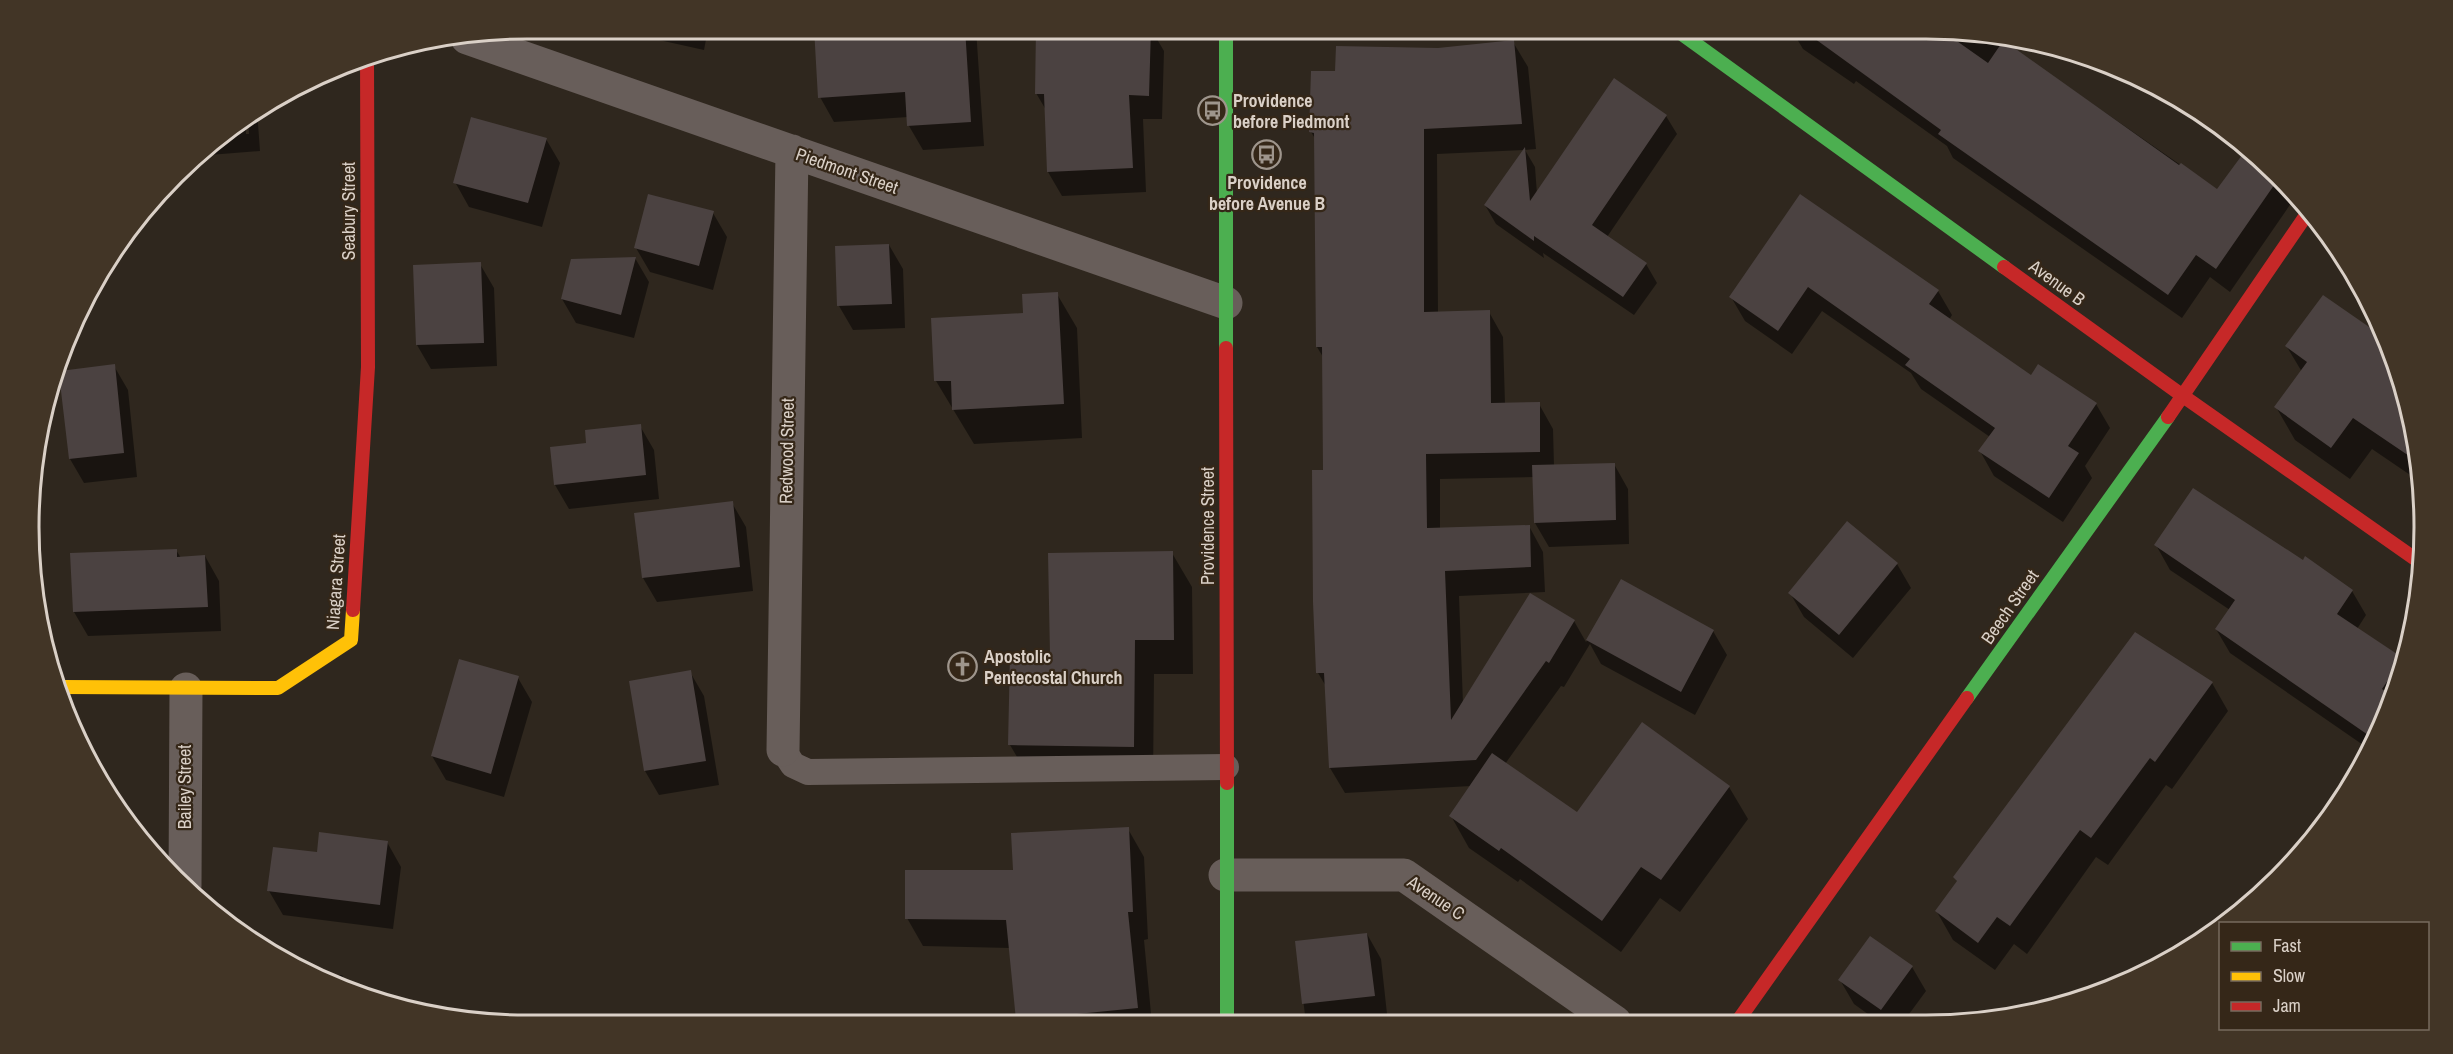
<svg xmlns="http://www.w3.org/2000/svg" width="2453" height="1054" font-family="'Archivo Narrow',sans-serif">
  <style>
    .shadow { fill: #0007 }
    .building { fill: #4b4241 }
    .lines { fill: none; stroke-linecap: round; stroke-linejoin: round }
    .lane { stroke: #685e5a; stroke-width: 26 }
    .street { stroke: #685e5a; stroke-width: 33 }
    .fast { stroke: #4caf50; stroke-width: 14 }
    .slow { stroke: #ffc107; stroke-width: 14 }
    .jam { stroke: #c62828; stroke-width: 14 }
    .labels { text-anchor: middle; stroke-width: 4.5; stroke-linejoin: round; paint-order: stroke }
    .poi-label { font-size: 18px; font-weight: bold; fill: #dad0c7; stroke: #352718; text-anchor: start }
    .street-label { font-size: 18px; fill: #dad0c7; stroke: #352718 }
    .rim { fill: none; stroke: #dad0c7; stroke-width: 3 }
  </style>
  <rect width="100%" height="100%" fill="#2f271e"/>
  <path class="shadow" d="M621 29H708L704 50 623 32Z
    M815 29H976L984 146 923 150 909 126 908 117 834 122 820 97Z
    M1151 29 1164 51 1162 119H1143L1146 192 1062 196 1048 172 1046 110 1036 93Z
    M1791 29H1926L2002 41 2218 191 2249 148 2296 196 2230 292 2210 277 2182 318 1953 158 1947 146 1856 81 1854 84 1803 49Z
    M1513 42 1528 67 1536 149 1525 150 1535 167 1537 194 1666 116 1677 134 1607 237 1646 264 1657 283 1634 315 1543 253 1544 258 1496 224 1485 205 1524 150 1437 154 1438 313 1489 312 1503 337 1505 404H1539L1553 429 1554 466 1614 464 1628 489 1629 544 1549 547 1535 523 1534 477 1440 479V529L1529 526 1543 552 1545 592 1459 596 1463 704 1574 621 1586 642 1621 581 1713 631 1727 655 1695 715 1601 664 1590 644 1564 687 1561 686 1505 764 1577 814 1643 724 1729 787 1748 819 1680 912 1660 898 1621 952 1520 879 1518 882 1469 848 1451 816 1471 786 1345 793 1330 768 1327 688 1318 673 1324 471 1323 357 1317 347 1316 140 1311 132 1336 73 1438 49Z
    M257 110 260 151 197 156 199 152 245 119 246 134H249L248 117Z
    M546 139 560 163 542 227 469 207 455 182Z
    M1800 196 1938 291 1952 315 1949 320 2031 377 2096 404 2110 428 2085 466 2092 478 2063 522 1994 476 1980 451 1990 437 1921 389 1911 373 1822 311 1792 354 1745 321 1731 297Z
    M713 213 727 237 713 290 650 272 636 248Z
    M889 245 903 269 905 328 853 330 839 306Z
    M635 258 649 282 634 338 576 323 562 299Z
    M480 264 494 288 497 366 431 369 417 345Z
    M102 269 104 283 93 284 95 278Z
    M1057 294 1077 328 1082 438 974 444 936 381Z
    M2287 347 2408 398 2422 483 2372 449 2350 479 2295 440 2276 407 2302 372Z
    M114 366 128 390 137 477 84 483 70 459 60 372Z
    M640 426 654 450 659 499 569 509 555 485 551 449 588 444Z
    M732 503 746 527 753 591 657 602 643 578Z
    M2156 545 2303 562 2352 591 2366 615 2357 629 2404 663 2398 688 2366 747 2230 653 2216 629 2230 610 2170 570Z
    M176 550 181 558 205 556 219 581 221 631 88 636 74 612 71 555Z
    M1172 553 1192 587 1193 674H1154L1153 781 1030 779 1010 745 1051 656Z
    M1897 564 1911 588 1853 658 1804 617 1790 593Z
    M2135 634 2212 683 2228 711 2172 789 2166 785 2108 865 2096 857 2027 954 2014 944 1995 970 1953 940 1937 912 1958 883 1955 877Z
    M690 672 704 696 719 785 659 795 645 771Z
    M518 678 532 702 504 797 446 780 432 756Z
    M105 779 119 804V810L98 780Z
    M1128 829 1144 857 1148 939 1144 940 1152 1024H1020L1018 1020 1010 948 923 946 907 918 1014 872Z
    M387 842 401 867 393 929 283 915 269 891 318 853Z
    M1367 934 1381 959 1388 1023H1306L1296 942Z
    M1912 967 1926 991 1904 1021 1879 1022 1854 1004 1840 980Z
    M342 975 351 991 323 976Z
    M543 1023 544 1025 517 1024Z"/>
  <path class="building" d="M814 28H965L971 122 907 126 905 92 818 98Z
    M1036 28H1151L1149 96 1129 95 1133 168 1047 172 1044 94H1035Z
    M1800 28H1926L1944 32 1988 63 2003 41 2006 42 2179 165 2181 163 2217 189 2248 147 2279 178 2216 269 2196 255 2168 295 1938 134 1941 130Z
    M1514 40 1522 124 1424 129V312L1490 310 1491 403 1540 402V452L1426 454 1427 528 1530 525 1531 567 1445 571 1451 720 1530 593 1575 620 1549 663 1546 661 1476 760 1329 768 1324 673H1316L1313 602 1312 470H1323L1322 347H1316L1314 133 1309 132 1311 71H1335L1336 46 1438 48Z
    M1614 78 1667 115 1592 225 1647 263 1623 297 1534 236V241L1484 205 1525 147 1530 201Z
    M471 117 547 138 528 203 453 183Z
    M648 194 714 211 699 266 634 248Z
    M1800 194 1939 290 1929 304 2031 375 2038 364 2097 403 2068 446 2079 453 2049 498 1978 451 1995 428 1905 365 1910 359 1808 287 1778 331 1729 297Z
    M889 244 892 304 837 306 835 246Z
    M636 257 621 315 561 299 571 259Z
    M481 262 484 343 416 345 413 265Z
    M1058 292 1064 404 952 410 951 381H934L931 318 1023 313 1022 294Z
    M2323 295 2385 338 2408 398 2418 462 2353 418 2331 448 2274 407 2307 362 2285 346Z
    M115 364 124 453 69 459 59 374 60 371Z
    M641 424 646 475 554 485 550 447 586 443 585 430Z
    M1615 463 1616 520 1534 523 1532 465Z
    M2193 488 2303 560 2305 556 2353 590 2337 614 2403 658 2382 689 2393 696 2371 737 2215 629 2235 600 2154 545Z
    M733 501 740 567 642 578 634 513Z
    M1847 521 1898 563 1839 635 1788 593Z
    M177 549V557L205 555 208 607 73 612 70 553Z
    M1173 551 1174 640H1135L1134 747 1008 745 1010 654 1050 655 1048 553Z
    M1621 579 1714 630 1681 692 1586 640Z
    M2135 632 2213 682 2155 762 2150 758 2091 838 2080 830 2010 926 1997 917 1978 943 1935 911 1957 881 1953 877Z
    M459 659 519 676 491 774 431 756Z
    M691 670 706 761 644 771 629 681Z
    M1642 722 1730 786 1661 880 1641 867 1602 921 1501 848 1499 851 1449 816 1492 753 1577 812Z
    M1129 827 1133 912H1128L1138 1008 1016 1020 1006 920 905 919V870H1013L1011 833Z
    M319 832 388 841 380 905 267 891 273 847 317 852Z
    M1367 933 1375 996 1302 1004 1295 941Z
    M1870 936 1913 966 1881 1010 1838 980Z"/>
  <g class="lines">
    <path class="lane" d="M783 750 793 765 808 772 1226 767"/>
    <path class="street" d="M467 38 1226 303
      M783 750 792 151
      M1225 875H1404L1615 1022
      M185 886 186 689"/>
    <path class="fast" d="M1226 29V348
      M1675 29 2004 267
      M1967 698 2168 417
      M1227 783V1023"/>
    <path class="slow" d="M62 687 278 688 351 640 353 610"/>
    <path class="jam" d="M2004 267 2183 396 2421 563
      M1226 348 1227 783
      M2168 417 2309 211
      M353 610 368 367 367 55
      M1737 1022 1967 698"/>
  </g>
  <defs>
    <symbol id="bus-ring" viewBox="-11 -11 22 22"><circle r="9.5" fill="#352718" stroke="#9e958c" stroke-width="1.5"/><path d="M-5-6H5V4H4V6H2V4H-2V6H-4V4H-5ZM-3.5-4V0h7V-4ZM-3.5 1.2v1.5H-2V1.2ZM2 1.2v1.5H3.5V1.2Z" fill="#9e958c"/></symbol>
    <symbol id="church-ring" viewBox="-11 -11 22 22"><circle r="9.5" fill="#352718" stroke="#9e958c" stroke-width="1.5"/><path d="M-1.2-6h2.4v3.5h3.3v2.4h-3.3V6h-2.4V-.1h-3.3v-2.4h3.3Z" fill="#9e958c"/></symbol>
  </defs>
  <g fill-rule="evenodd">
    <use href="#bus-ring" x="1196" y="94" width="33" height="33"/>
    <use href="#bus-ring" x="1250" y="138" width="33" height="33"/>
    <use href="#church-ring" x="946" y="650" width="33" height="33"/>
  </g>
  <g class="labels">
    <g class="poi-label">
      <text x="1233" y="107">Providence<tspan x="1233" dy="21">before Piedmont</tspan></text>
      <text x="1267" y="189" text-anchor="middle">Providence<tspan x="1267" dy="21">before Avenue B</tspan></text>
      <text x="984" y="663">Apostolic<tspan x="984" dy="21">Pentecostal Church</tspan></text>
    </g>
    <g class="street-label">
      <text transform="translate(847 171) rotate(19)" y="6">Piedmont Street</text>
      <text transform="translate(349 211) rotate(-90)" y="6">Seabury Street</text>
      <text transform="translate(2057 283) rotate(36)" y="6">Avenue B</text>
      <text transform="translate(787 451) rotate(-89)" y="6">Redwood Street</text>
      <text transform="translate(1208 526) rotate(-90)" y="6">Providence Street</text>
      <text transform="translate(336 582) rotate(-86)" y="6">Niagara Street</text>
      <text transform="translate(2010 607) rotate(-55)" y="6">Beech Street</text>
      <text transform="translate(185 787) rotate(-90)" y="6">Bailey Street</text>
      <text transform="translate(1436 898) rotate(34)" y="6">Avenue C</text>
    </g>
  </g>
  <path d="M0 0H2453V1054H0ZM527 39H1926A488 488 0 0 1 2414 527V527A488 488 0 0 1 1926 1015H527A488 488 0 0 1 39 527V527A488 488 0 0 1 527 39Z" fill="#423526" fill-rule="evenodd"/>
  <path class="rim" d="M527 39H1926A488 488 0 0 1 2414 527V527A488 488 0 0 1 1926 1015H527A488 488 0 0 1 39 527V527A488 488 0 0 1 527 39Z"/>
  <rect x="2219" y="922" width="210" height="108" fill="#352718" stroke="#776b5e" stroke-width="1.5"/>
  <rect x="2231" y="942" width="30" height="9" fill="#4caf50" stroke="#776b5e" stroke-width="1.5"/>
  <text x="2273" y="952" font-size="18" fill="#dad0c7">Fast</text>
  <rect x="2231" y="972" width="30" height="9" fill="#ffc107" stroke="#776b5e" stroke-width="1.5"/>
  <text x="2273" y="982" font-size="18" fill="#dad0c7">Slow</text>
  <rect x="2231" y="1002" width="30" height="9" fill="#c62828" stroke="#776b5e" stroke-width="1.5"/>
  <text x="2273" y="1012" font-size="18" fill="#dad0c7">Jam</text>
</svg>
